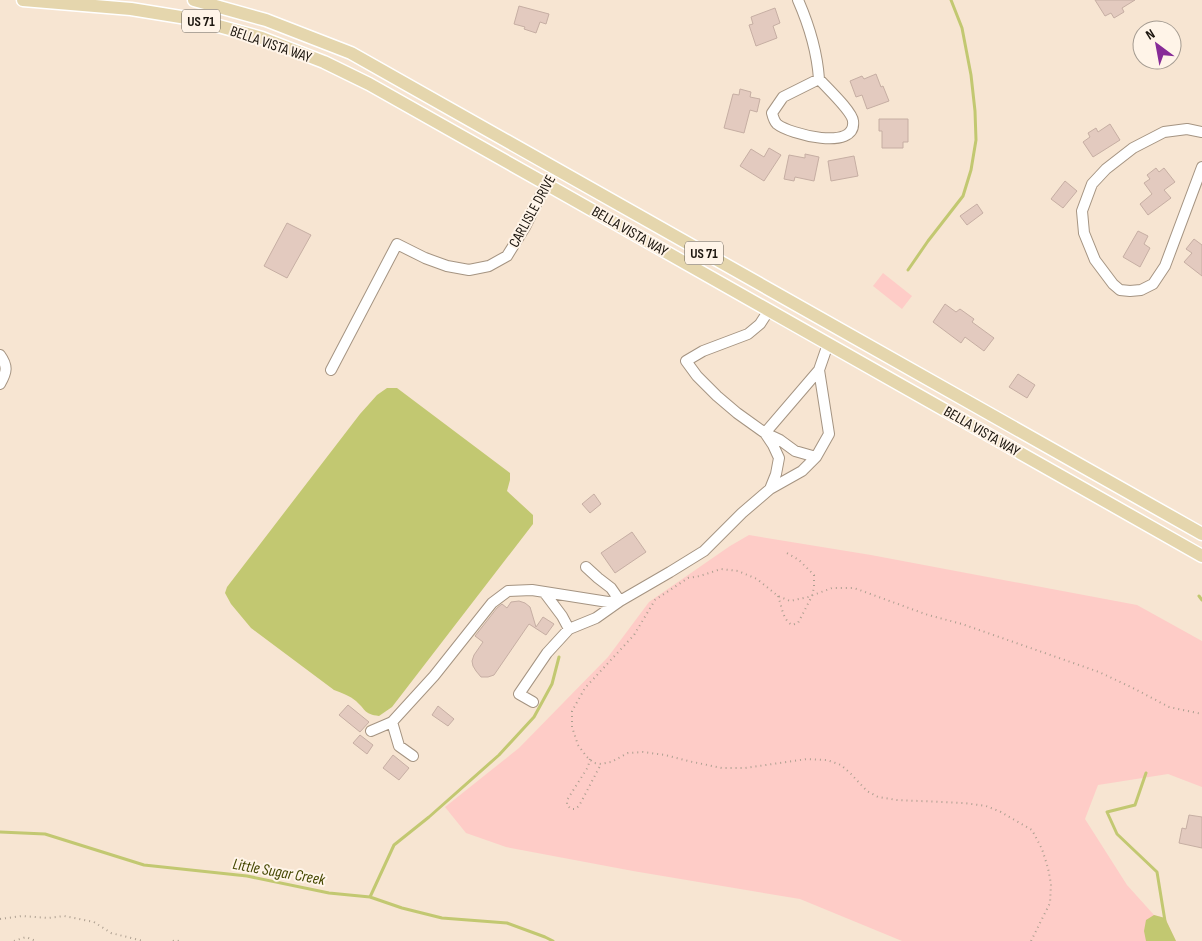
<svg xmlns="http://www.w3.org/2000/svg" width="1202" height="941" font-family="'Sofia Sans Condensed',sans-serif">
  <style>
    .green { fill: #feccc7 }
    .water { fill: #c2c871 }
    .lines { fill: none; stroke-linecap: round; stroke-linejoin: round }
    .stream { stroke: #c2c871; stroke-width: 3 }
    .building { fill: #e3cabf; stroke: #c6aea3 }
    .minor-casing { stroke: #a59482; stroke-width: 12 }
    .major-casing { stroke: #fff; stroke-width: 15 }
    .path { stroke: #ad9f90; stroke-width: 2; stroke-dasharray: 1 4; stroke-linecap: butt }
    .minor { stroke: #fff; stroke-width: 10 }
    .major { stroke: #e5d6ad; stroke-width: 12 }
    .labels { text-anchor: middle; stroke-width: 4; stroke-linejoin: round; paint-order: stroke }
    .shield { fill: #fff4e8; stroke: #5f584f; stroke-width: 1 }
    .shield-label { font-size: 14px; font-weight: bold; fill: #1b150e }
    .street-label { font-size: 15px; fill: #1b150e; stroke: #fff4e8 }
    .water-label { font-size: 16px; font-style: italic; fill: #444700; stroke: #fff4e8 }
  </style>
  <rect width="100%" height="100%" fill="#f7e5d2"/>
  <path class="green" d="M883 273 912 296 902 309 873 286Z
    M749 535 871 555 1137 605 1202 641V787L1168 774 1098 785 1085 819 1127 885 1154 915 1165 918 1176 941H902L800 899 633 871 506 847 466 833 445 807 519 748 608 657 649 602 730 546Z"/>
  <path class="water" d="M387 388H397L510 473V480L507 491 533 515V524L392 707 379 716C364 714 366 710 356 701 350 696 342 693 334 690L251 628 231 604 225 593 227 587 360 414 377 395Z
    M1154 915 1165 918 1176 941H1146L1144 931 1146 920Z"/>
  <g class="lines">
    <path class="stream" d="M908 270 928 241 963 196 971 170 976 140 975 111 971 75 962 28 951 0
      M1199 596 1202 600
      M1146 773 1135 805 1107 812 1117 834 1157 872 1165 921
      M0 832 45 834 144 865 247 876 329 893 370 897 402 908 442 918 507 923 545 937 553 941
      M370 897 394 845 429 817 499 755 534 717 552 684 559 657"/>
  </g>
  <path class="building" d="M1095 0H1135L1122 8 1124 12 1114 18 1111 13 1105 16Z
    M519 6 549 14 546 24 540 22 536 33 524 29 525 27 514 24Z
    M775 8 780 23 773 26 777 38 756 46 749 25 753 24 751 17Z
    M876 74 881 87 883 86 889 101 867 109 862 95 856 97 850 81 862 76 864 79Z
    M740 89 751 92 750 97 760 99 757 112 750 110 744 133 724 128 733 94 739 95Z
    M879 119H908V142H903V148H882V131H879Z
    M1110 124 1120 140 1093 157 1083 142 1090 137 1088 133 1096 128 1098 132Z
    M769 148 781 155 764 181 740 166 751 149 764 157Z
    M805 154 819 157 814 181 795 177 794 181 784 179 789 155 805 158Z
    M854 156 858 176 831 181 828 161Z
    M1156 168 1159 172 1164 168 1175 182 1164 190 1171 198 1148 215 1140 204 1152 194 1144 183 1150 179 1147 175Z
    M1065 181 1077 191 1063 208 1051 199Z
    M977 204 983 213 967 225 960 216Z
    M287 223 311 235 287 278 264 266Z
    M1138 231 1148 236 1144 244 1150 248 1140 267 1123 257Z
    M1194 239 1202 245V276L1184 262 1192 253 1186 249Z
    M945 304 956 312 960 309 974 319 972 322 994 338 984 351 965 337 961 343 933 322Z
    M1018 374 1035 385 1027 398 1009 387Z
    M594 494 601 504 590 513 582 504Z
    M632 532 646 552 615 573 601 553Z
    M519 601 525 603 530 607 536 627 543 617 554 624 546 635 529 624 494 675 488 677H481L476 671 473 666 472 661 474 655 483 642 475 636 497 608 502 604 507 608 511 602Z
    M348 705 369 722 360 732 339 715Z
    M438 706 454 719 448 726 432 715Z
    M360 735 373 745 367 754 353 743Z
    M393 755 409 768 399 780 383 768Z
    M1189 815 1202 817V848L1179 843 1182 828 1186 829Z"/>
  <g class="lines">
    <defs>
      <path id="minor" d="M798 0C809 25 817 51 819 79
        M819 79C826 87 852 111 853 121 857 152 789 134 777 124 774 121 773 117 772 113L783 97Z
        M1202 132 1187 129 1164 132 1133 148 1106 169 1092 184 1082 211 1084 233 1095 260 1113 284 1120 290 1130 291 1141 290 1153 284 1165 266 1202 167
        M769 310 760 324 748 334 703 351 686 361 697 376 717 396 737 413 765 433 773 445 779 458 776 474 770 489
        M0 355C8 366 7 372 0 384
        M331 370 397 244 425 258 447 266 469 270 489 266 507 256 525 227 546 184 556 169
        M816 457 795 451 780 440 765 433 819 370
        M544 592 562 616 569 629
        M533 702 519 694 547 653 569 629 596 618 620 601 611 588 598 578 586 567
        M371 731 392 722
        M413 756 399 746 392 722 434 676 492 603 508 591 532 590 608 602 620 601 670 572 704 551 742 513 770 489 802 471 816 457 829 434 819 370 828 344"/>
      <path id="major" d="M23 0 131 9 193 19 262 38 324 62 369 84 546 184 1202 556
        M194 0 266 20 351 53 1202 534"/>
    </defs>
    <use href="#minor" class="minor-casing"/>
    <use href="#major" class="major-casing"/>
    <path class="path" d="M778 596C782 606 782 619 792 625L798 623 812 596 814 587V575L799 560 787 553
      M590 759 588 767 567 800V805L571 809H575L579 806 601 764
      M0 919 22 916 48 918 64 916 94 922 111 933 143 941
      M14 941 26 937 36 941
      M173 941 175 940 179 941
      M1031 941 1050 903 1051 884 1048 868 1042 849 1032 830 1001 812 986 806 964 803 897 800 878 797 867 791 851 774 841 765 827 760 807 759 745 768H722L688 761 665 755 643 752 628 753 611 762 601 764 594 763 587 757 578 745 572 727V711L585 688 634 635 655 600 688 578 700 576 721 569 738 571 757 579 778 596 790 601 808 597 832 588H854L928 615 962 624 1099 672 1133 688 1169 707 1202 714"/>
    <use href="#minor" class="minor"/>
    <use href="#major" class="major"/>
  </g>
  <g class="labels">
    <g class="shield">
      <rect x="182" y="9.5" width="38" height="23" rx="4"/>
      <rect x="685" y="241.5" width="38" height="23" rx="4"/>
    </g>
    <g class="shield-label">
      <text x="201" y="26">US 71</text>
      <text x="704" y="258">US 71</text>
    </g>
    <g class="street-label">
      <text transform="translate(271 44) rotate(19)" y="5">BELLA VISTA WAY</text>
      <text transform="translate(532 211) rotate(-61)" y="5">CARLISLE DRIVE</text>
      <text transform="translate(630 231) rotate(30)" y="5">BELLA VISTA WAY</text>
      <text transform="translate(982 431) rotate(30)" y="5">BELLA VISTA WAY</text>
    </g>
    <g class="water-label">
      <text transform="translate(279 871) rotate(10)" y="6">Little Sugar Creek</text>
    </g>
  </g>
  <g transform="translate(1157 45) rotate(328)"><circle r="24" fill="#fff4e8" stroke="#a49b91"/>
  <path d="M0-4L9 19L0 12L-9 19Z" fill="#872b97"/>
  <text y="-8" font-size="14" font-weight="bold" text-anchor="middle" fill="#1b150e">N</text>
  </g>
</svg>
